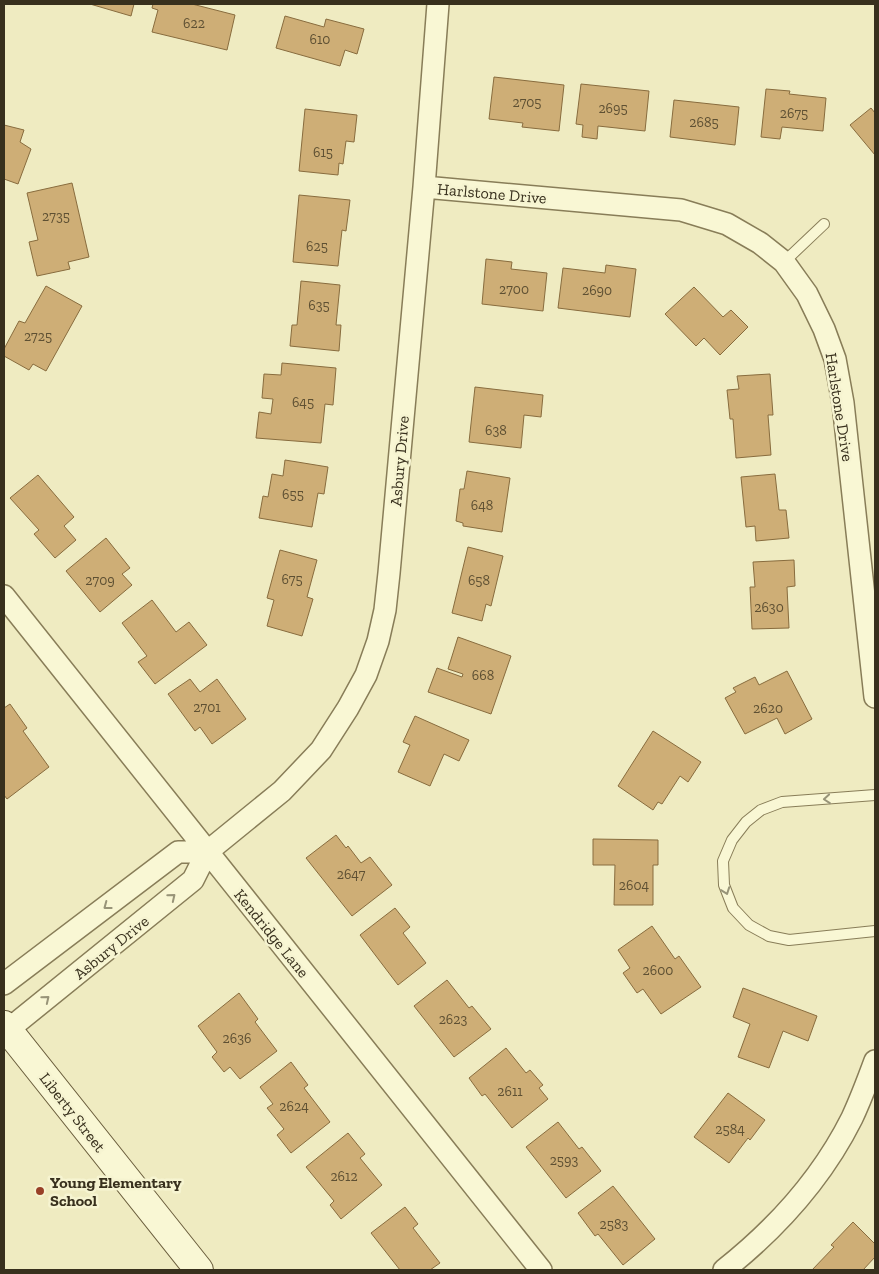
<svg xmlns="http://www.w3.org/2000/svg" width="879" height="1274" font-family="'Zilla Slab',serif">
  <style>
    .building { fill: #ceae76; stroke: #886c3e }
    .lines { fill: none; stroke-linecap: round; stroke-linejoin: round }
    .lane-casing { stroke: #887d58; stroke-width: 12 }
    .street-casing { stroke: #887d58; stroke-width: 24 }
    .secondary-casing { stroke: #6a5d3c; stroke-width: 30 }
    .lane { stroke: #f9f7d4; stroke-width: 10 }
    .street { stroke: #f9f7d4; stroke-width: 21 }
    .secondary { stroke: #f9f7d4; stroke-width: 28 }
    .oneway { stroke: #989478 }
    .poi-dot { fill: #984027; stroke: #f6f4d1; stroke-width: 2 }
    .labels { text-anchor: middle; stroke-width: 5; stroke-linejoin: round; paint-order: stroke }
    .number-label { font-size: 14px; fill: #5e5033 }
    .street-label { font-size: 16px; fill: #38301d; stroke: #f6f4d1 }
    .poi-label { font-size: 16px; font-weight: bold; fill: #38301d; stroke: #f6f4d1; text-anchor: start }
  </style>
  <rect width="100%" height="100%" fill="#efebc1"/>
  <path class="building" d="M90 4H134L131 16Z
    M153 4H192L235 15 227 50 152 32 158 10 152 8Z
    M285 16 324 27 326 19 364 29 357 54 345 50 340 66 276 48Z
    M494 77 564 85 559 131 522 127 523 123 489 119Z
    M581 84 649 91 645 131 598 126 597 139 582 137 583 125 576 124Z
    M766 89 790 91 789 94 826 98 823 131 782 127 780 139 761 137Z
    M674 100 739 107 735 145 670 137Z
    M871 108 875 113V155L850 125Z
    M305 109 357 115 354 142 346 141 343 164 339 163 338 175 299 171Z
    M4 125 24 130 20 142 31 149 18 184 4 179Z
    M72 183 89 257 68 262 70 269 37 276 29 242 38 240 27 193Z
    M299 195 350 200 346 231 342 230 338 266 293 262Z
    M486 259 512 262 511 269 547 273 543 311 482 304Z
    M606 265 636 269 630 317 558 308 563 268 605 273Z
    M301 281 340 285 336 325H341L339 351 290 346 292 325H297Z
    M46 286 82 306 46 371 33 364 29 370 4 356V349L19 321 25 323Z
    M694 287 723 317 731 310 748 327 720 355 704 338 696 346 665 314Z
    M282 363 336 368 333 405 325 404 321 443 256 438 259 412 271 414 273 399 262 398 264 374 281 375Z
    M770 374 773 415H768L771 455 736 458 733 419H730L727 390 739 389 737 376Z
    M475 387 543 395 541 417 524 415 521 448 469 442Z
    M285 460 328 467 324 494 318 493 312 527 259 518 263 496 268 497 272 474 283 476Z
    M467 471 510 478 502 532 463 526V523L456 521 460 489H464Z
    M775 474 779 510H786L789 538 756 541 755 526 746 527 741 477Z
    M38 475 74 517 64 526 76 540 55 558 34 534 39 530 10 498Z
    M106 538 130 568 122 574 132 585 100 612 66 571Z
    M468 547 503 556 491 606 486 604 482 621 452 613Z
    M280 550 317 560 307 597 313 599 302 636 267 626 274 600 267 598Z
    M794 560 795 586 787 587 789 628 752 629 750 587H755L753 562Z
    M152 600 176 632 189 622 207 645 155 684 138 662 147 656 122 623Z
    M458 637 511 656 491 714 428 692 437 668 462 677 463 674 448 669Z
    M787 671 812 719 785 734 777 718 745 734 725 698 736 692 733 688 755 677 759 685Z
    M190 679 200 692 217 679 246 719 212 744 200 727 195 731 168 694Z
    M10 704 27 728 23 731 49 767 7 799 4 795V708Z
    M415 716 469 740 459 761 444 754 430 786 398 772 410 745 403 742Z
    M653 731 701 762 688 782 680 776 662 804 658 802 653 810 618 786Z
    M336 835 346 848 348 846 361 863 370 857 392 885 352 916 306 858Z
    M593 839 658 840V865H653V905H614L615 865H593Z
    M395 908 410 927 403 933 426 963 398 985 360 935Z
    M652 926 675 959 679 956 701 987 661 1014 643 989 637 993 623 973 630 968 618 950Z
    M447 980 469 1008 472 1006 491 1029 454 1057 414 1006Z
    M743 988 817 1016 808 1041 783 1031 769 1068 738 1057 750 1024 733 1017Z
    M239 993 258 1019 255 1022 277 1051 240 1079 230 1067 224 1072 212 1057 217 1052 198 1026Z
    M506 1048 526 1073 530 1070 543 1085 539 1088 548 1099 512 1128 485 1094 482 1096 469 1078Z
    M291 1062 308 1085 304 1088 330 1122 291 1153 277 1135 284 1129 267 1108 273 1104 260 1087Z
    M728 1093 765 1120 750 1140 748 1138 729 1163 694 1137Z
    M558 1122 579 1149 582 1147 601 1171 566 1198 526 1147Z
    M348 1133 365 1154 360 1158 382 1185 341 1219 330 1205 334 1201 306 1167Z
    M613 1186 655 1239 623 1265 598 1234 595 1236 578 1213Z
    M405 1207 418 1224 413 1228 440 1263 430 1270H400L371 1233Z
    M853 1222 875 1244V1257L863 1270H812L834 1247 831 1245Z"/>
  <g class="lines">
    <defs>
      <path id="lane" d="M784 262 824 224
        M875 795 782 802 761 810 746 822 732 840 723 861 724 885 733 908 749 925 769 936 789 940 875 931"/>
      <path id="street" d="M424 187 681 210 727 224 760 243 784 262 807 294 824 329 835 359 843 403 875 697
        M4 596 541 1270
        M4 984 178 852H207
        M4 1033 193 880 207 852 282 791 321 750 348 708 366 675 378 641 385 610 389 573 424 187 438 4
        M724 1270C777 1228 822 1178 852 1118 861 1099 868 1080 875 1061"/>
      <path id="secondary" d="M4 1025 199 1270"/>
    </defs>
    <use href="#lane" class="lane-casing"/>
    <use href="#street" class="street-casing"/>
    <use href="#secondary" class="secondary-casing"/>
    <use href="#lane" class="lane"/>
    <use href="#street" class="street"/>
    <use href="#secondary" class="secondary"/>
  </g>
  <defs><path id="oneway-chevron" d="M-2-3.5L2.5 0L-2 3.5" fill="none" stroke-width="1.6" stroke-linecap="round" stroke-linejoin="round" transform="scale(1.25)"/></defs>
  <g class="oneway">
    <use href="#oneway-chevron" transform="translate(827 799) rotate(175)"/>
    <use href="#oneway-chevron" transform="translate(726 891) rotate(70)"/>
    <use href="#oneway-chevron" transform="translate(172 897) rotate(-39)"/>
    <use href="#oneway-chevron" transform="translate(107 906) rotate(143)"/>
    <use href="#oneway-chevron" transform="translate(46 999) rotate(-39)"/>
  </g>
  <circle class="poi-dot" cx="40" cy="1191" r="5"/>
  <g class="labels">
    <g class="number-label">
      <text x="194" y="28">622</text>
      <text x="320" y="44">610</text>
      <text x="527" y="107">2705</text>
      <text x="613" y="113">2695</text>
      <text x="794" y="118">2675</text>
      <text x="704" y="127">2685</text>
      <text x="323" y="157">615</text>
      <text x="56" y="221">2735</text>
      <text x="317" y="251">625</text>
      <text x="514" y="294">2700</text>
      <text x="597" y="295">2690</text>
      <text x="319" y="310">635</text>
      <text x="38" y="341">2725</text>
      <text x="303" y="407">645</text>
      <text x="496" y="435">638</text>
      <text x="293" y="499">655</text>
      <text x="482" y="510">648</text>
      <text x="292" y="584">675</text>
      <text x="100" y="585">2709</text>
      <text x="479" y="585">658</text>
      <text x="769" y="612">2630</text>
      <text x="483" y="680">668</text>
      <text x="207" y="712">2701</text>
      <text x="768" y="713">2620</text>
      <text x="351" y="879">2647</text>
      <text x="634" y="890">2604</text>
      <text x="658" y="975">2600</text>
      <text x="453" y="1024">2623</text>
      <text x="237" y="1043">2636</text>
      <text x="510" y="1096">2611</text>
      <text x="294" y="1111">2624</text>
      <text x="730" y="1134">2584</text>
      <text x="564" y="1165">2593</text>
      <text x="344" y="1181">2612</text>
      <text x="614" y="1229">2583</text>
    </g>
    <g class="street-label">
      <text transform="translate(492 193) rotate(5)" y="6">Harlstone Drive</text>
      <text transform="translate(840 407) rotate(81)" y="6">Harlstone Drive</text>
      <text transform="translate(399 461) rotate(-85)" y="6">Asbury Drive</text>
      <text transform="translate(272 933) rotate(51)" y="6">Kendridge Lane</text>
      <text transform="translate(111 947) rotate(-39)" y="6">Asbury Drive</text>
      <text transform="translate(73 1112) rotate(52)" y="6">Liberty Street</text>
    </g>
    <g class="poi-label">
      <text x="50" y="1188">Young Elementary<tspan x="50" dy="18">School</tspan></text>
    </g>
  </g>
  <rect width="879" height="1274" fill="none" stroke="#38301d" stroke-width="10"/>
</svg>
